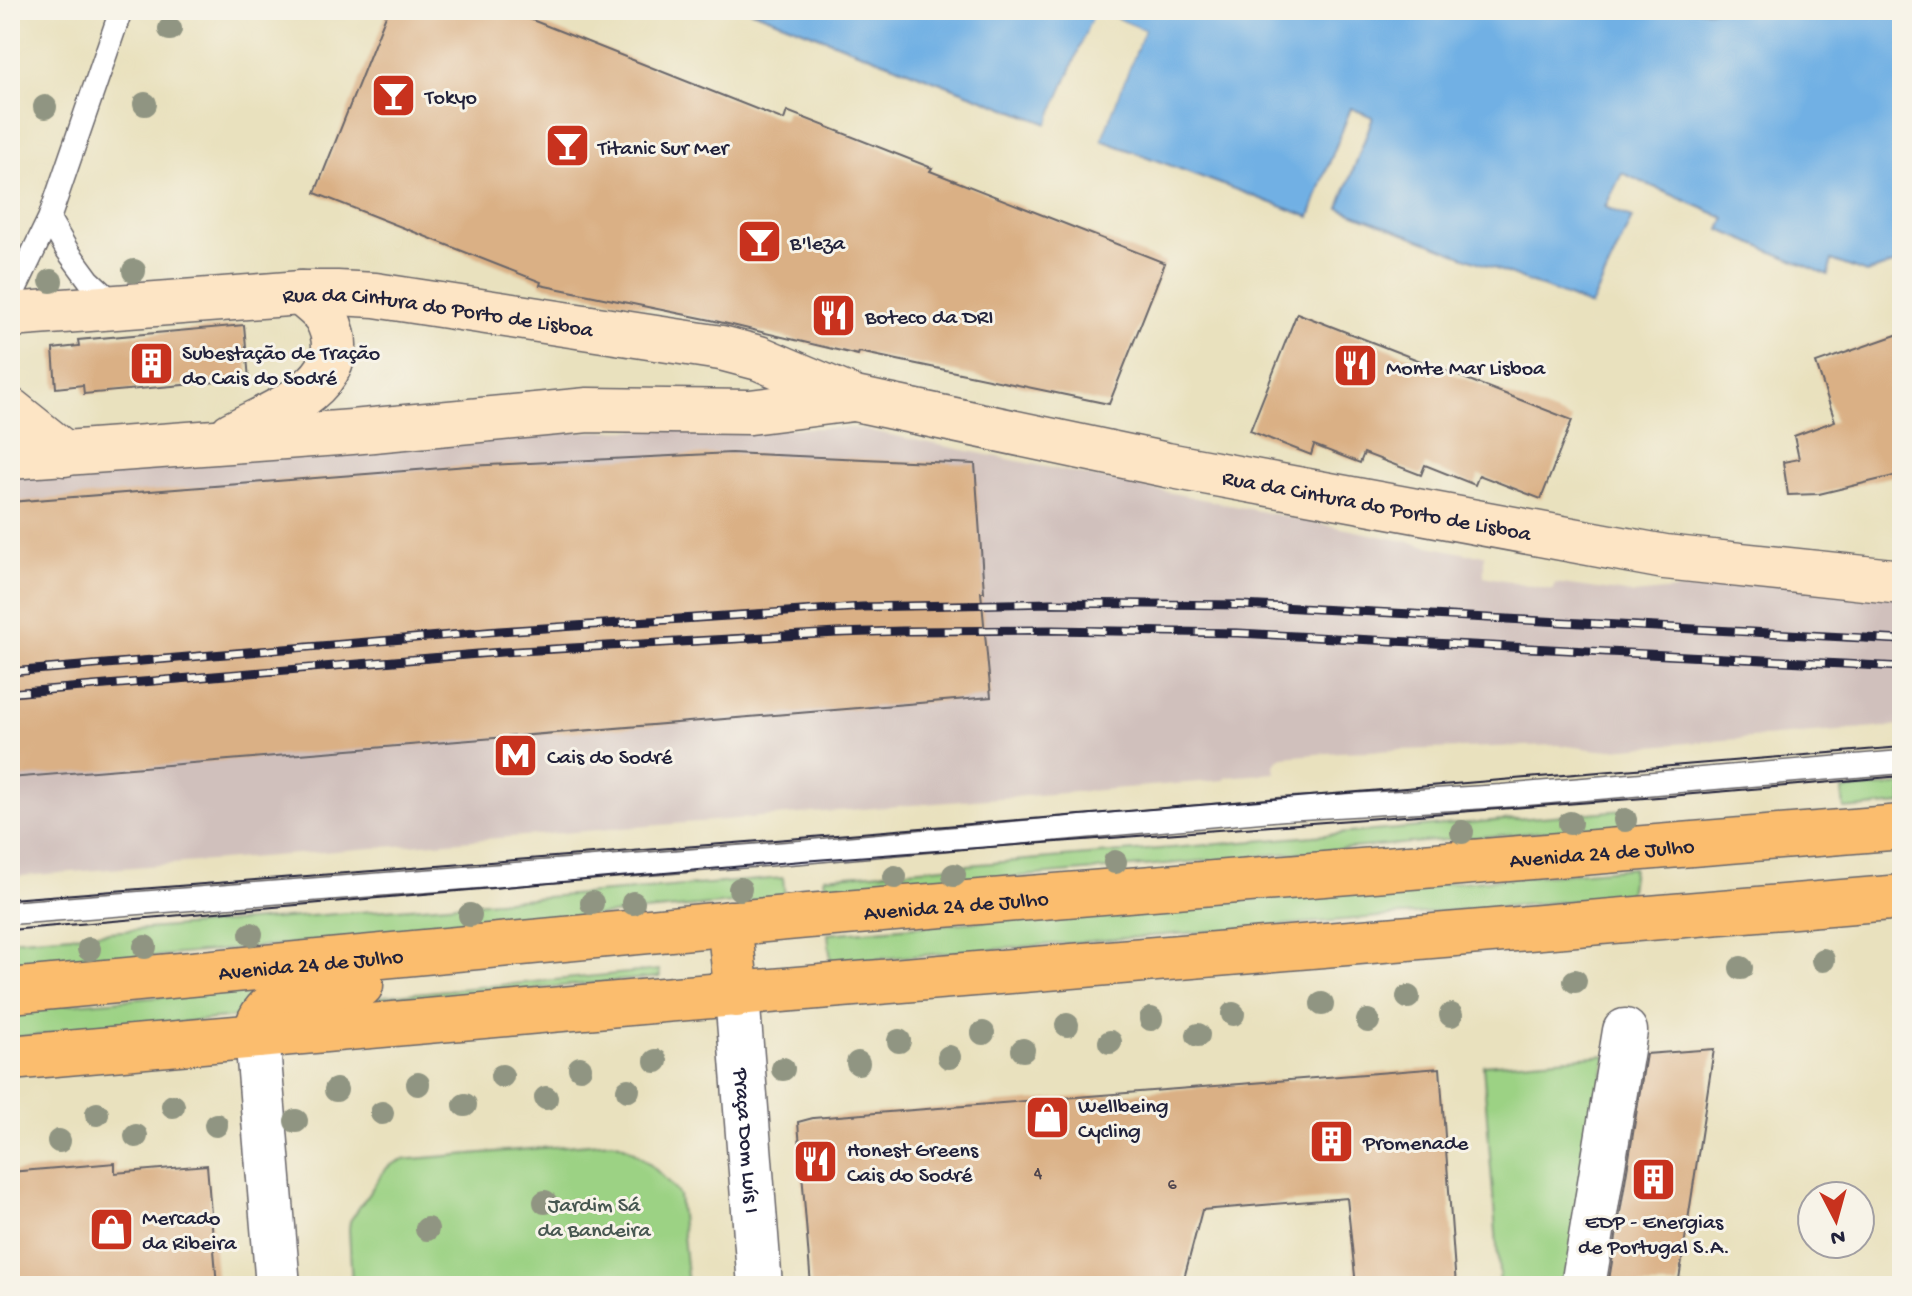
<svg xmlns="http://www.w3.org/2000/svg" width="1912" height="1296" font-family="'Gochi Hand',sans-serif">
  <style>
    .industrial { fill: #d0c0bc }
    .green { fill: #9cd284; stroke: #5f7a60; stroke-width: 2 }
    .water { fill: #71b0e4; stroke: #4a6990; stroke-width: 2 }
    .pier { fill: #e9e1be }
    .building { fill: #dab085 }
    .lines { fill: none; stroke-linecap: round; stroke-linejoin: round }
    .lane-casing { stroke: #686569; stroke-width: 25 }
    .street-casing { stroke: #686569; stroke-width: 47 }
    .secondary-casing { stroke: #686569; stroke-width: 47 }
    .primary-casing { stroke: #686569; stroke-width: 47 }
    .lane { stroke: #fff; stroke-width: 22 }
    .street { stroke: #fff; stroke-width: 44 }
    .secondary { stroke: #fde5c5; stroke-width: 44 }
    .primary { stroke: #fbbd6e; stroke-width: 44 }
    .tram { stroke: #22223b; stroke-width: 2 }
    .rail-casing { stroke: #22223b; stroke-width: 9 }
    .rail { stroke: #f7f3e8; stroke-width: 6; stroke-dasharray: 18; stroke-linecap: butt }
    .tree { fill: #909582 }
    .labels { text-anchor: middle; stroke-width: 6; stroke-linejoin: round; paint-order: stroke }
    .number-label { font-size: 18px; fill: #50464e }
    .poi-label { font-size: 22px; fill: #22223b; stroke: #f7f3e8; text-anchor: start }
    .street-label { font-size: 22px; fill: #22223b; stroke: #f7f3e8 }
    .park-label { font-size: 22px; fill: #475751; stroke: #f7f3e8 }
  </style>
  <rect width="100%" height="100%" fill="#f7f3e8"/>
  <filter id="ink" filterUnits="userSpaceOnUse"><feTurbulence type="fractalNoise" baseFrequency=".0125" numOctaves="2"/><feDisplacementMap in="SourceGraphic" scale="16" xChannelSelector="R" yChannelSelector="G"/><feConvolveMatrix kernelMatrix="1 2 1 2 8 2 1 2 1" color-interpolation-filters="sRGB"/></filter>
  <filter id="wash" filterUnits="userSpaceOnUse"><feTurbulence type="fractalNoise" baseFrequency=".006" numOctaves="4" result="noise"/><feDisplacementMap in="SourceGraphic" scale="32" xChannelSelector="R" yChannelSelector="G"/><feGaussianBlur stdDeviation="1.8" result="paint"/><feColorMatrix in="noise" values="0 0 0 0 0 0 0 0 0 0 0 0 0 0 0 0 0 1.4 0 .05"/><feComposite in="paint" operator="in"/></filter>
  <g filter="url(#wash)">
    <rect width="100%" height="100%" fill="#e9e1be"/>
    <path class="industrial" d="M697 428H853L881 433 1468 554H1484V576L1553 590 1555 583 1633 594 1902 568V726L1599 750 1559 745 1339 752 1283 757 1279 759 1274 765 1275 773 1226 777 1225 780 10 877V473L533 433Z"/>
    <path class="green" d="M1902 785V804L1844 809 1842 790Z
      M1636 809 1634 824 826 893 824 877Z
      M1633 868 1629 896 831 963 828 934Z
      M783 878 785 898 10 970V940Z
      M659 970 660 977 365 1004 364 998Z
      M249 990 253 994 248 1016 10 1038V1009Z
      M1606 1055 1570 1286H1494L1500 1285 1483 1065Z
      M612 1142C633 1145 666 1178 679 1195L688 1286H352L349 1229 350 1221 384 1171 389 1166 401 1160Z"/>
    <path class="water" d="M750 10H1902V261L1866 273 1832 260 1828 275 1720 230 1725 218 1622 173 1605 207 1632 218 1591 306 1339 208 1373 117 1351 108 1325 174 1310 217 1101 140 1144 30 1096 10 1048 124Z"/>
    <path class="pier" d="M1095 10 1144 30 1099 144 1097 139 1139 32 1098 15 1052 126 1046 128 1071 72Z"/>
    <g id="blocks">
      <path class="building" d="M388 10H507L784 120 787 111 932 168 930 171 1165 263 1109 404 859 352 858 355 711 320 540 285 541 282 315 193Z
        M1297 313 1572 420 1541 499 1479 475 1475 485 1425 465 1421 475 1364 453 1360 463 1314 445 1311 455 1250 431Z
        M244 325 249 379 84 394 83 385 56 388 53 349 79 346 78 340Z
        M1902 333V474L1819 494 1788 495 1783 462 1799 459 1794 436 1835 421 1816 363Z
        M731 453 975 464 984 592H981L991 697 10 778V502L468 466Z
        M1714 1049 1678 1286H1608L1646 1054Z
        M1440 1068 1456 1286H1356L1347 1198 1202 1210 1182 1286H811L798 1122 813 1118Z
        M115 1163V1173L207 1165 217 1286H10V1172Z"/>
    </g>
  </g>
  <g filter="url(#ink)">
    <use href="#blocks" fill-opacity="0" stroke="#686569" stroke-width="2"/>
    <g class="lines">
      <defs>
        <path id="lane" d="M49 219 67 250 89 280 117 306
          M10 300 49 219 121 10
          M10 913 801 852 1284 809 1502 796 1902 762"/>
        <g id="street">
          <path id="s1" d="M737 995 760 1286"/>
          <path d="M257 1036 278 1286"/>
          <path d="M1583 1286 1625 1031"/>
        </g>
        <g id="secondary">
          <path id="s2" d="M10 315 301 293H337L375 295 721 348 759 358 855 399 1167 465 1665 557 1902 582"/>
          <path d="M10 410 65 454"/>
          <path d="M232 434C274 412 359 382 327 319 322 309 309 301 301 293"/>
          <path d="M10 457 352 432 588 410 750 412 853 399"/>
        </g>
        <g id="primary">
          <path d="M729 923 737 995"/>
          <path id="s3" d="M10 991 808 916 1902 827"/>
          <path d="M257 1036C255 990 328 989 361 985"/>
          <path d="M10 1058 663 1000 1902 897"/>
        </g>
      </defs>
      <use href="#lane" class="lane-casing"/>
      <use href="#street" class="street-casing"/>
      <use href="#secondary" class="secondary-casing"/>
      <use href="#primary" class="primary-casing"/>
      <use href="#lane" class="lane"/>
      <use href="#street" class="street"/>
      <use href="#secondary" class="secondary"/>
      <use href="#primary" class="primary"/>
      <path class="tram" d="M10 899 800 838 1902 747
        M10 930 802 861 1658 797 1902 776"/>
      <defs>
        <path id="rail" d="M10 672 499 631 862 607 1051 603 1241 605 1902 640
          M10 693 502 652 837 633 903 631 1050 630 1238 633 1902 667"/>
      </defs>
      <use href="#rail" class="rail-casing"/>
      <use href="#rail" class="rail"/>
    </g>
    <g class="tree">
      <circle cx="170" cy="29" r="12"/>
      <circle cx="145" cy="104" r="12"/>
      <circle cx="45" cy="107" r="12"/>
      <circle cx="134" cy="271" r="12"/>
      <circle cx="51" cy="281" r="12"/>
      <circle cx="1625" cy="820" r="12"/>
      <circle cx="1570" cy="823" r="12"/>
      <circle cx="1462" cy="832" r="12"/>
      <circle cx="1115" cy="862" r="12"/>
      <circle cx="954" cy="875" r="12"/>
      <circle cx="895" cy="877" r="12"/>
      <circle cx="740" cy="889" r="12"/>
      <circle cx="592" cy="903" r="12"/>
      <circle cx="633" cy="903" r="12"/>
      <circle cx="470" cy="915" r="12"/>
      <circle cx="251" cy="934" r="12"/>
      <circle cx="145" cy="947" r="12"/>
      <circle cx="89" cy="949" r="12"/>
      <circle cx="1823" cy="960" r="12"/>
      <circle cx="1741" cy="968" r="12"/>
      <circle cx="1575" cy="981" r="12"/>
      <circle cx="1408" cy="997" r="12"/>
      <circle cx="1322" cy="1004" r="12"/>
      <circle cx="1233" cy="1014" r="12"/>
      <circle cx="1451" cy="1015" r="12"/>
      <circle cx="1151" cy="1019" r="12"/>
      <circle cx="1368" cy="1021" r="12"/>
      <circle cx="1067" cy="1025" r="12"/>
      <circle cx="983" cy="1033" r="12"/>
      <circle cx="1198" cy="1035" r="12"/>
      <circle cx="899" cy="1041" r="12"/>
      <circle cx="1110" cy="1042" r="12"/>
      <circle cx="1023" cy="1050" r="12"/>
      <circle cx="949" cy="1057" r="12"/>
      <circle cx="656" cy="1061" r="12"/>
      <circle cx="858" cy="1063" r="12"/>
      <circle cx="580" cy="1068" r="12"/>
      <circle cx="783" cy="1069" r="12"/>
      <circle cx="502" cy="1076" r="12"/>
      <circle cx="418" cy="1084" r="12"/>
      <circle cx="336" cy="1090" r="12"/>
      <circle cx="628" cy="1090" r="12"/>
      <circle cx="546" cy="1098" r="12"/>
      <circle cx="465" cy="1105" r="12"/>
      <circle cx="173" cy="1106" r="12"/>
      <circle cx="382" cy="1113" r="12"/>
      <circle cx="97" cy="1114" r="12"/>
      <circle cx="296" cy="1121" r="12"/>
      <circle cx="216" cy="1125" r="12"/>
      <circle cx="136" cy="1136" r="12"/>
      <circle cx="59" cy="1141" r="12"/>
      <circle cx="545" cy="1202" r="12"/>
      <circle cx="427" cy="1229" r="12"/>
    </g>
  </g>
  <defs>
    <symbol id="bar-square" viewBox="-11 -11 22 22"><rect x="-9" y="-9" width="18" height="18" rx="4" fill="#c8321e" stroke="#f7f3e8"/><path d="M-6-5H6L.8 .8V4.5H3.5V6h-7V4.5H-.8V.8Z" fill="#fff"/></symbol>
    <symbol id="restaurant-square" viewBox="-11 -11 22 22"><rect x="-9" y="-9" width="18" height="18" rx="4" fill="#c8321e" stroke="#f7f3e8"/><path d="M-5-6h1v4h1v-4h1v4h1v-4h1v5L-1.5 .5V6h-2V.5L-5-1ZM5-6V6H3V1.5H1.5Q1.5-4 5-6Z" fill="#fff"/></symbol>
    <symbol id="building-square" viewBox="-11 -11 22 22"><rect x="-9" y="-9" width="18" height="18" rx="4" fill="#c8321e" stroke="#f7f3e8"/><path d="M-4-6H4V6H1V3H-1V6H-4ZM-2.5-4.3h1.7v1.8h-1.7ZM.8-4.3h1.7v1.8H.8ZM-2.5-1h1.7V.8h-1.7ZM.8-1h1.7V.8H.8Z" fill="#fff"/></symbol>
    <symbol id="metro-square" viewBox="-11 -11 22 22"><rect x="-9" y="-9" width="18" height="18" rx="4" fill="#c8321e" stroke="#f7f3e8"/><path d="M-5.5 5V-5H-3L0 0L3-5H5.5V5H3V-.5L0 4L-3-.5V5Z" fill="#fff"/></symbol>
    <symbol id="shop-square" viewBox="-11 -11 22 22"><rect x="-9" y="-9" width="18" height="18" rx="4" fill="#c8321e" stroke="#f7f3e8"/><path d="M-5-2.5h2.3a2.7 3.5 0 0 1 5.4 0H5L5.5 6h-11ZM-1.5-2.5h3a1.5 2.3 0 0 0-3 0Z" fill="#fff"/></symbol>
  </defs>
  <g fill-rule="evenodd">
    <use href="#bar-square" x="368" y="70" width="51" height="51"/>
    <use href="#bar-square" x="542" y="120" width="51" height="51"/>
    <use href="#bar-square" x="734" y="216" width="51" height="51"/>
    <use href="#restaurant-square" x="808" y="290" width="51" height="51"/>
    <use href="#building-square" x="126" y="338" width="51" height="51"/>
    <use href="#restaurant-square" x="1330" y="340" width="51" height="51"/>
    <use href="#metro-square" x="490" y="730" width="51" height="51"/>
    <use href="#shop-square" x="1022" y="1092" width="51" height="51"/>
    <use href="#building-square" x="1306" y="1116" width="51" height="51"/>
    <use href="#restaurant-square" x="790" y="1136" width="51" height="51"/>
    <use href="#building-square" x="1628" y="1154" width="51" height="51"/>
    <use href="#shop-square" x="86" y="1204" width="51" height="51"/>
  </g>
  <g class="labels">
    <g class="number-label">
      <text x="1038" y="1178">4</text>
      <text x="1172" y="1189">6</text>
    </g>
    <g class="poi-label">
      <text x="425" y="103">Tokyo</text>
      <text x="598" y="154">Titanic Sur Mer</text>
      <text x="790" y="249">B'leza</text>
      <text x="865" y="323">Boteco da DRI</text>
      <text x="182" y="359">Subestação de Tração<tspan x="182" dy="25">do Cais do Sodré</tspan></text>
      <text x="1386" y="374">Monte Mar Lisboa</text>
      <text x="547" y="763">Cais do Sodré</text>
      <text x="1078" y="1112">Wellbeing<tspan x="1078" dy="25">Cycling</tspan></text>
      <text x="1363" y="1149">Promenade</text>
      <text x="847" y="1156">Honest Greens<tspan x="847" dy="25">Cais do Sodré</tspan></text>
      <text x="142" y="1224">Mercado<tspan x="142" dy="25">da Ribeira</tspan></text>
      <text x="1654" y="1228" text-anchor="middle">EDP - Energias<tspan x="1654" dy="25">de Portugal S.A.</tspan></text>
    </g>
    <g class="street-label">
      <text dy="8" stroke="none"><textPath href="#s2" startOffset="430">Rua da Cintura do Porto de Lisboa</textPath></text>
      <text dy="8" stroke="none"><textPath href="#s2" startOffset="1392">Rua da Cintura do Porto de Lisboa</textPath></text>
      <text dy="8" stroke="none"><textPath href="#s3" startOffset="1598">Avenida 24 de Julho</textPath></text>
      <text dy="8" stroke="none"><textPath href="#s3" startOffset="950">Avenida 24 de Julho</textPath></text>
      <text dy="8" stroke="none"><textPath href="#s3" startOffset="302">Avenida 24 de Julho</textPath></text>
      <text dy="8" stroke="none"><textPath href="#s1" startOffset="146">Praça Dom Luís I</textPath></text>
    </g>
    <g class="park-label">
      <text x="594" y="1211">Jardim Sá<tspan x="594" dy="25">da Bandeira</tspan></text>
    </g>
  </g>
  <rect width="1912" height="1296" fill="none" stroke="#f7f3e8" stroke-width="40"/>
  <g transform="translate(1836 1220) rotate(174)"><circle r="38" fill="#f7f3e8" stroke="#a29fa3" stroke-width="2"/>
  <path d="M0-6L14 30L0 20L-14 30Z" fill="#c8321e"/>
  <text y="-12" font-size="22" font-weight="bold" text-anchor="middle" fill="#22223b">N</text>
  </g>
</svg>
